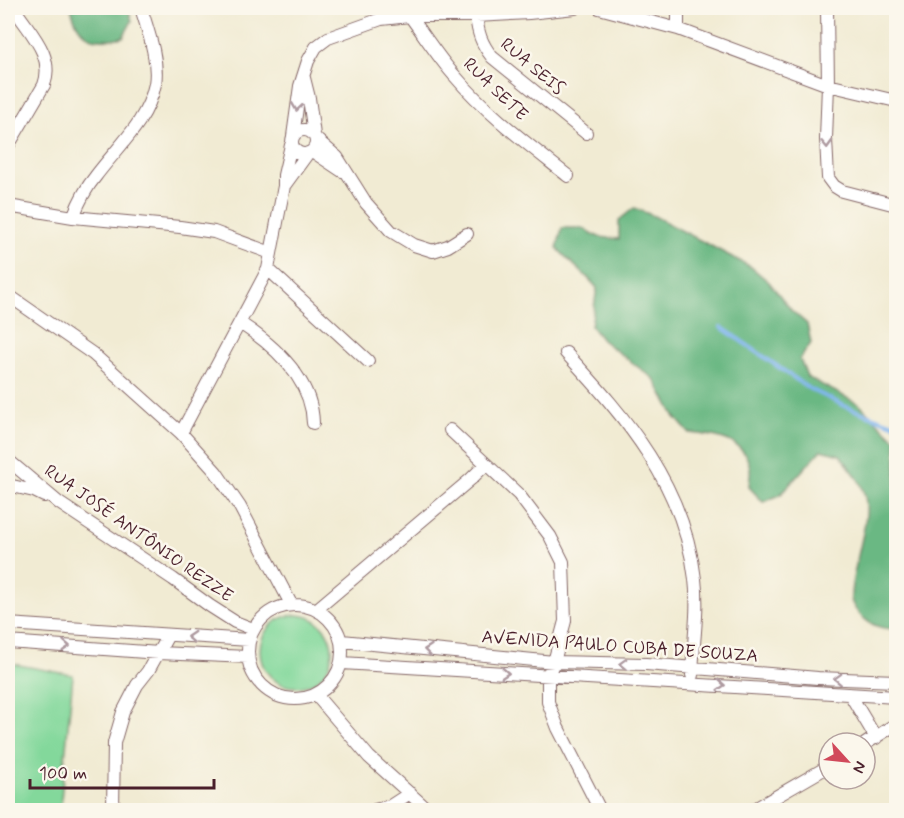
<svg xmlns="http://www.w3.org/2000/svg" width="904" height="818" font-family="Mynerve,sans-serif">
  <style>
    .green { fill: #83d89b; stroke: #667c63; stroke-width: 1.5 }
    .forest { fill: #6ab883; stroke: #5a6c57; stroke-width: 1.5 }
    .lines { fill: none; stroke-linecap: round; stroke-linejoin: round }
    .stream { stroke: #81b6ef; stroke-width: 4 }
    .minor-casing { stroke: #846666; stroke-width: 14 }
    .minor { stroke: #fff; stroke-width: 12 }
    .oneway { stroke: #ae9aa0 }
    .labels { text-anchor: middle; stroke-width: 5; stroke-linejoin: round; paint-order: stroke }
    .street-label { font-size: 18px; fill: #4a1f2b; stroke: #fbf7ec }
  </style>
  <rect width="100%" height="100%" fill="#fbf7ec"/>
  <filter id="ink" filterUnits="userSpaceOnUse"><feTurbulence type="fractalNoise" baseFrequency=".0167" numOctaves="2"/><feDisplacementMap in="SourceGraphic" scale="12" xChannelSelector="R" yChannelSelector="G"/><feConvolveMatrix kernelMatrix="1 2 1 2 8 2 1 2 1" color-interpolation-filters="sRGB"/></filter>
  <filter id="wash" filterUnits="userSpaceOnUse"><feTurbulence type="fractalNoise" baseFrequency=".008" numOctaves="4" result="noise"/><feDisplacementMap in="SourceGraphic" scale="24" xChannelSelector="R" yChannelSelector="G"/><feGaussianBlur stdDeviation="1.35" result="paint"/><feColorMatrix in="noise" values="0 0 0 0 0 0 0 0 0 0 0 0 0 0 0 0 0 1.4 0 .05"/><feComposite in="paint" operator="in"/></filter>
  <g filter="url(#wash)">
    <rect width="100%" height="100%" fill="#f1ebd3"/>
    <path class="green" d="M260 651a36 36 0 1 1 72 0a36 36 0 1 1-72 0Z
      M8 663 73 675 60 810H8Z"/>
    <path class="forest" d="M71 8H128L132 21 123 37C93 43 79 39 71 8Z
      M634 208 654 216 751 267 769 282 792 311 807 324 811 343 800 359 807 377 859 404 896 440V629C886 629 880 628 870 623 862 618 856 612 852 603 846 587 869 528 866 503 864 483 852 470 840 455L821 450 780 495 763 502 749 487C749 481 751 473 750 468 745 438 713 435 689 433L675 417 654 379 602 340 591 326 597 288C585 273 570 263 557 248L562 228H582L599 237 619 239V220Z"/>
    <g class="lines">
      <path class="stream" d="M721 327 810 389 849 408 896 425"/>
    </g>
  </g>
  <g filter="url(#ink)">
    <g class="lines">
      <defs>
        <path id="minor" d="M599 8 678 29 828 85 896 101
          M827 8 828 85 826 139 828 178 834 186 842 191 896 205
          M410 16C425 36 438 57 454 75 487 114 529 145 568 176
          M476 16C478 33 481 43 492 57L586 133
          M678 29V8
          M304 78 309 98 314 135
          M292 142a12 12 0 1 1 24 0a12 12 0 1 1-24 0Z
          M293 136 300 86 308 61 316 47 328 38 381 19 410 16H476L529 13 575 8
          M316 139 337 157 366 203 391 231 414 245 433 251 448 246 467 234
          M8 146 44 85C55 55 29 32 14 8
          M312 151 342 171
          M284 186 308 153
          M8 206 73 217 180 227 214 232 271 253
          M73 217C79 202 85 189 95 177 117 147 147 123 155 84 159 60 148 31 141 8
          M268 269 368 361
          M8 295 93 354 181 433 216 472 240 507 291 604
          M240 323C275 346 312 379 313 423
          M566 353C627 419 684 485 695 579 699 611 693 643 692 675
          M450 430 519 495 550 536 563 562 565 621 554 662 548 675V702L558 728 600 810
          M181 433 268 269 284 186V175L291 145
          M8 460 59 503 173 579 210 606 235 622 253 629
          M8 485 34 491 44 496
          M248 652a47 47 0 1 1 94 0a47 47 0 1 1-94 0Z
          M317 609 471 479 486 464
          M8 624 249 640
          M342 641 554 662 646 664 818 678 896 681
          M8 642 159 653 248 657
          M342 663 896 697
          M316 695 369 757 428 810
          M851 696 876 738
          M865 744 896 724
          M113 810 114 743 123 712 137 685 148 671 168 635
          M375 810 390 806 410 793
          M753 810 829 766"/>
      </defs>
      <use href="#minor" class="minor-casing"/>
      <use href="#minor" class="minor"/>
    </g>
    <defs><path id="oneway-chevron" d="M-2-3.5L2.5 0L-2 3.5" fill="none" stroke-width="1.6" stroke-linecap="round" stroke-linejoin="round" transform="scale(1.5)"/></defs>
    <g class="oneway">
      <use href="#oneway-chevron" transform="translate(297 107) rotate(98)"/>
      <use href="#oneway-chevron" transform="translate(827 144) rotate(88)"/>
      <use href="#oneway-chevron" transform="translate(191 637) rotate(-177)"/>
      <use href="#oneway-chevron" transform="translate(66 646) rotate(4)"/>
      <use href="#oneway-chevron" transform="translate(428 650) rotate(-174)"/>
      <use href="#oneway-chevron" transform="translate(623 664) rotate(-178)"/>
      <use href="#oneway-chevron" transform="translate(505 673) rotate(4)"/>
      <use href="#oneway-chevron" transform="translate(838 679) rotate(-178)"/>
      <use href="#oneway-chevron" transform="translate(721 685) rotate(5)"/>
    </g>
  </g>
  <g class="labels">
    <g class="street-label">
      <text transform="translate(533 66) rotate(40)" y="6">RUA SEIS</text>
      <text transform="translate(496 89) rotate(44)" y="6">RUA SETE</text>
      <text transform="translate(139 533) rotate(35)" y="6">RUA JOSÉ ANTÔNIO REZZE</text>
      <text transform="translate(620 646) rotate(4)" y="6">AVENIDA PAULO CUBA DE SOUZA</text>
    </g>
  </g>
  <rect width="904" height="818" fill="none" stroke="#fbf7ec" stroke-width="30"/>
  <g transform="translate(847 761) rotate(117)"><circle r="28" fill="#fbf7ec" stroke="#b4a19f" stroke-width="1.5"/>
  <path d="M0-4.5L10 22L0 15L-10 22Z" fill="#d1495b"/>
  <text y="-9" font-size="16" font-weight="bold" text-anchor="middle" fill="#4a1f2b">N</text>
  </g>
  <path d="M30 779v9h184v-9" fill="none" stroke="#4a1f2b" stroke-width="3"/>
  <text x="39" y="779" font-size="18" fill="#4a1f2b" stroke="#fbf7ec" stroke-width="4.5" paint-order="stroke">100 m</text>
</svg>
